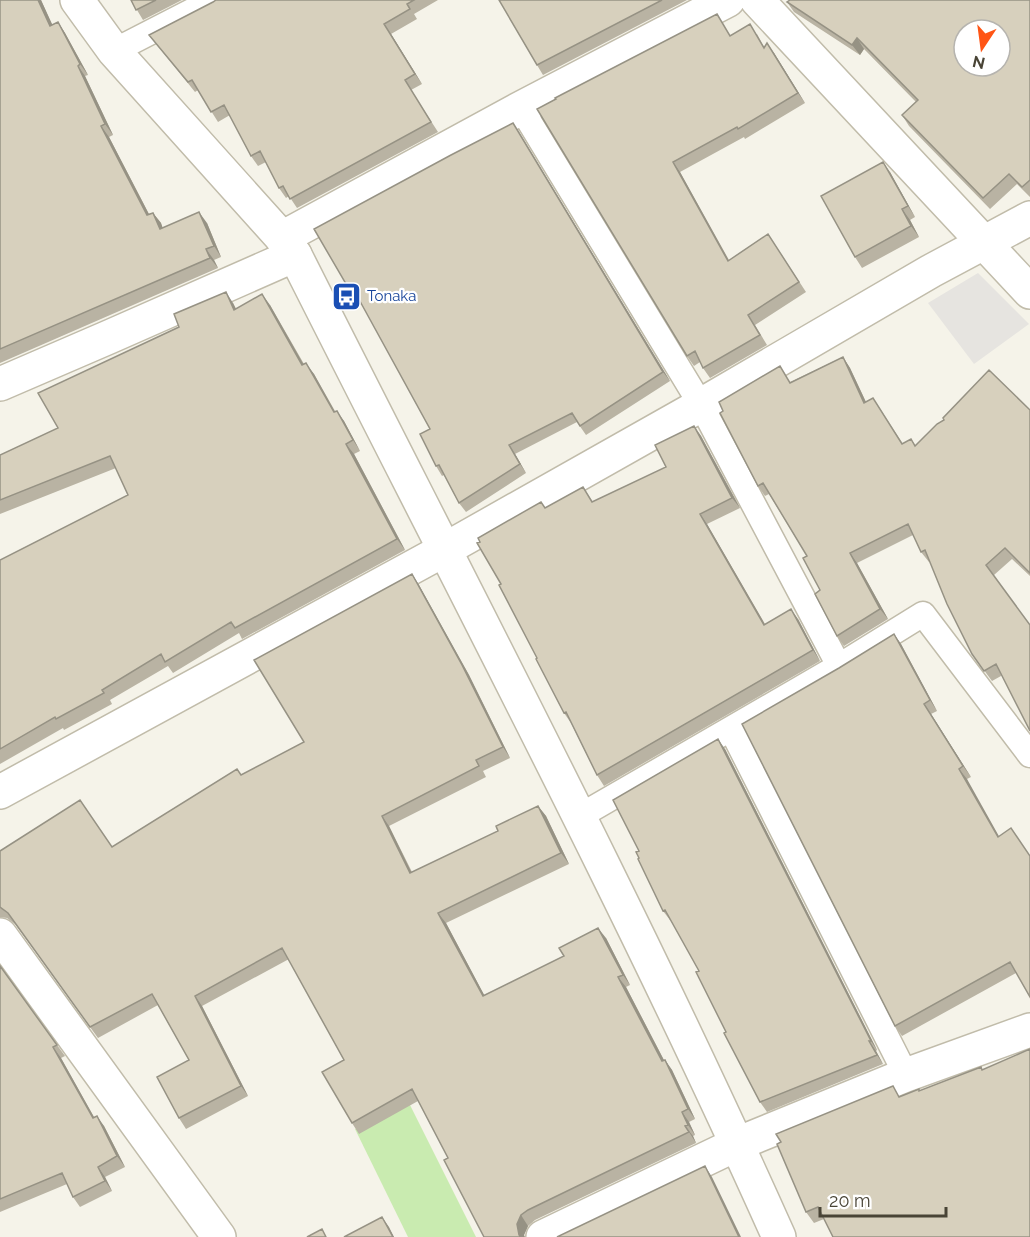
<svg xmlns="http://www.w3.org/2000/svg" width="1030" height="1237" font-family="Raleway,sans-serif">
  <style>
    .green { fill: #c9ebb0 }
    .parking { fill: #e6e4e0 }
    .lines { fill: none; stroke-linecap: round; stroke-linejoin: round }
    .service-casing { stroke: #c1bcaa; stroke-width: 27 }
    .minor-casing { stroke: #c1bcaa; stroke-width: 36 }
    .tertiary-casing { stroke: #c1bcaa; stroke-width: 36 }
    .service { stroke: #fff; stroke-width: 24 }
    .minor { stroke: #fff; stroke-width: 33 }
    .tertiary { stroke: #fff; stroke-width: 33 }
    .wall { fill: #b9b3a3 }
    .shaded-wall { fill: #969284 }
    .building { fill: #d7d0bd; stroke: #969284; stroke-width: 1.5; fill-rule: evenodd }
    .labels { text-anchor: middle; stroke-width: 4.5; stroke-linejoin: round; paint-order: stroke }
    .transit-label { font-size: 15px; fill: #164399; stroke: #fff; text-anchor: start }
  </style>
  <rect width="100%" height="100%" fill="#f5f3e9"/>
  <path class="green" d="M409 1103 476 1237H408L355 1129Z"/>
  <path class="parking" d="M978 273 1029 324 974 364 928 303Z"/>
  <g class="lines">
    <defs>
      <path id="service" d="M114 51 213 0
        M521 108 701 405 839 666
        M731 729 906 1075
        M580 816 839 666 923 614 1030 755"/>
      <path id="minor" d="M757 0 1030 292
        M282 238 521 108 728 0
        M0 384 109 337 295 255
        M0 792 444 550 701 405 931 271 1030 218
        M0 935 219 1237
        M543 1237 737 1144 906 1075 1030 1030"/>
      <path id="tertiary" d="M77 0 114 51 282 238 295 255C459 581 630 904 779 1237"/>
    </defs>
    <use href="#service" class="service-casing"/>
    <use href="#minor" class="minor-casing"/>
    <use href="#tertiary" class="tertiary-casing"/>
    <use href="#service" class="service"/>
    <use href="#minor" class="minor"/>
    <use href="#tertiary" class="tertiary"/>
  </g>
  <path class="wall" d="M0 0H41L52 25 58 22 65 33 88 75 85 76 113 135 109 137 149 214 153 213 161 223 162 228 207 223 221 257 214 260 218 268 0 363Z
    M131 0H182L143 20Z
    M216 0H438L414 14 417 19 391 34 422 84 411 90 438 132 297 208 289 196 286 198 279 188 266 162 258 166 251 156 230 115 218 122 198 90 195 92 149 35 213 2Z
    M499 0H687L543 75 537 65Z
    M1030 0V197L1017 184 990 209 909 126 902 115 916 102 864 49 860 55 794 12 787 2Z
    M717 14 730 36 757 34 764 47 774 53 805 103 745 139 744 137 680 172 729 260 768 234 806 292 755 325 767 345 710 378 703 368 700 362 694 366 687 356 537 109Z
    M513 123 670 381 586 435 577 422 515 454 526 473 466 512 459 503 444 475 442 476 436 466 430 429 362 304 360 305 353 296Z
    M890 172 915 217 910 220 919 237 862 268 855 257Z
    M233 303 236 309 270 305 304 364 314 374 335 411 344 421 360 451 354 454 405 550 242 639 239 633 173 673 168 666 110 700 112 704 64 730 63 728 0 764V560L128 495 116 468 0 514V455L58 428Z
    M843 357 850 368 866 402 873 398 903 444 911 439 916 446 1030 410V576L1012 559 994 575 1001 676 992 681 972 654 930 561 929 562 921 552 913 535 857 563 888 619 844 646 837 636 807 556 769 494 765 496 758 486 723 411 790 382Z
    M694 426 701 436 740 508 707 524 765 624 798 619 820 661 604 786 597 775 571 723 564 713 501 584 545 508 583 487 593 502 666 467Z
    M412 574 419 585 469 675 510 758 483 771 486 777 389 826 412 872 498 831 538 806 546 816 569 864 446 923 484 995 606 938 630 985 626 987 664 1060H665L672 1070 695 1119 689 1122 695 1135 693 1136 696 1143 535 1220 528 1226 524 1235 448 1158 418 1101 359 1134 352 1123 344 1060 289 959 202 1006 248 1096 186 1129 179 1118 189 1060 158 1005 98 1038 15 924 7 918 0 917V851L112 847 241 775 304 742Z
    M894 634 901 644 937 711 931 714 971 777 967 779 1016 973 902 1036 895 1026 839 668Z
    M725 749 877 1050 876 1051 883 1064 767 1112 760 1102 726 1032 699 971 671 920H670L663 911 639 858V851Z
    M0 966 65 1056 61 1058 94 1117 104 1126 125 1167 105 1177 112 1191 80 1207 73 1197 67 1184 0 1212Z
    M900 1097 824 1219 814 1223 806 1212Z"/>
  <path class="shaded-wall" d="M38 0H41L58 37 50 26Z
    M58 22 65 33 88 75 80 64Z
    M384 24 391 34 422 84 415 74Z
    M857 38 864 49 860 55 852 45Z
    M767 43 774 53 805 103 798 93Z
    M78 66 85 76 113 135 105 124Z
    M513 123 519 132 670 381 663 372Z
    M101 126 109 137 155 226 147 215Z
    M673 162 680 172 734 270 728 261Z
    M883 162 890 172 915 217 908 206Z
    M902 209 910 220 919 237 911 226Z
    M199 212 207 223 221 257 214 246Z
    M153 213 161 223 167 240 160 229Z
    M206 249 214 260 218 268 210 258Z
    M226 292 233 303 242 321 234 310Z
    M262 294 270 305 310 376 302 365Z
    M843 357 850 368 871 413 864 403Z
    M306 363 314 374 341 423 334 412Z
    M337 411 344 421 360 451 353 440Z
    M694 426 701 436 740 508 732 498Z
    M346 444 354 454 405 550 397 539Z
    M509 445 515 454 526 473 520 464Z
    M700 514 707 524 771 635 764 625Z
    M850 553 857 563 888 619 880 609Z
    M412 574 419 585 469 675 510 758 503 747Z
    M791 609 798 619 820 661 813 650Z
    M894 634 901 644 937 711 930 700Z
    M924 704 931 714 971 777 963 766Z
    M718 739 725 749 877 1050 871 1041Z
    M959 769 967 779 1005 847 998 837Z
    M538 806 546 816 569 864 561 853Z
    M382 816 389 826 417 884 410 873Z
    M438 913 446 923 490 1006 483 996Z
    M598 928 606 938 630 985 623 975Z
    M618 977 626 987 670 1072 662 1061Z
    M195 996 202 1006 248 1096 241 1086Z
    M869 1041 876 1051 883 1064 877 1055Z
    M53 1047 61 1058 100 1128 93 1118Z
    M665 1060 672 1070 695 1119 688 1109Z
    M682 1112 689 1122 695 1135 688 1125Z
    M97 1116 104 1126 125 1167 117 1156Z
    M685 1126 693 1136 696 1143 689 1132Z
    M705 1166 712 1177 741 1237H739Z
    M98 1167 105 1177 112 1191 105 1181Z
    M521 1215 528 1226 524 1235 525 1237H520L519 1235 517 1224Z
    M382 1217 389 1227 394 1237H393Z"/>
  <path class="building" d="M0 0H38L50 26 58 22 80 64 78 66 105 124 101 126 147 215 153 213 160 229 199 212 214 246 206 249 210 258 0 349Z
    M131 0H156L136 10Z
    M216 0H414L407 4 410 9 384 24 415 74 405 80 431 122 290 199 283 186 279 188 260 151 251 156 224 105 211 112 192 80 188 82 149 35 213 2Z
    M499 0H662L537 65Z
    M790 0H1030V180L1022 187 1009 174 983 198 902 115 918 100 857 38 852 45 787 2ZM964 30H1000V66H964Z
    M717 14 730 36 750 24 764 48 767 43 798 93 738 129 737 127 673 162 728 261 768 234 799 282 748 315 760 335 703 368 695 351 687 356 537 109 556 99 555 98Z
    M513 123 663 372 580 426 572 413 509 445 520 464 459 503 439 465 436 466 420 434 430 429 356 294 353 296 314 229 451 155Z
    M883 162 908 206 902 209 911 226 855 257 821 196Z
    M226 292 234 310 262 294 302 365 306 363 334 412 337 411 353 440 346 444 397 539 235 628 231 622 165 662 161 654 102 690 104 693 56 719 55 717 0 749V560L128 495 110 456 0 500V455L58 428 38 393 179 327 174 314Z
    M843 357 864 403 873 398 902 444 911 439 915 446 937 424 944 420 943 418 989 370 1030 410V573L1005 548 986 565 1030 625V731L996 664 984 671 972 654 947 604 925 550 921 552 908 524 850 553 880 609 837 636 815 594 820 590 803 558 807 556 763 483 758 486 720 413 723 411 719 402 780 366 790 383Z
    M694 426 732 498 700 514 764 625 791 609 813 650 597 775 566 712 564 713 536 659 537 658 499 585 501 584 477 543 480 542 478 538 541 502 545 508 583 487 592 502 666 467 655 445Z
    M412 574 462 665 503 747 476 760 479 766 382 816 410 873 498 831 496 826 538 806 561 853 438 913 483 996 564 956 559 948 598 928 623 975 618 977 662 1061 665 1060 688 1109 682 1112 688 1125 685 1126 689 1132 528 1210 521 1215 517 1224 519 1235 521 1237H484L444 1160 448 1158 412 1089 352 1123 322 1072 344 1060 282 948 195 996 241 1086 179 1118 157 1077 189 1060 152 994 90 1027 8 913 0 907V851L80 800 112 847 237 769 241 775 304 742 254 660Z
    M894 634 930 700 924 704 963 766 959 769 998 837 1011 828 1030 856V997L1010 962 895 1026 742 724 839 668Z
    M718 739 871 1041H869L877 1055 760 1102 724 1033 726 1032 696 972 699 971 665 910 663 911 638 859 639 858 636 852 639 851 613 800Z
    M0 966 57 1045 53 1047 93 1118 97 1116 117 1156 98 1167 105 1181 73 1197 62 1173 0 1199Z
    M1030 1049V1237H833L818 1207 806 1212 777 1144 781 1142 776 1134 893 1086 899 1097 919 1089V1091L981 1067 982 1070Z
    M705 1166 739 1237H557Z
    M382 1217 393 1237H344Z
    M322 1229 326 1237H307Z"/>
  <defs>
    <symbol id="bus-square" viewBox="-11 -11 22 22"><rect x="-9" y="-9" width="18" height="18" rx="4" fill="#1a4fb4" stroke="#fff"/><path d="M-5-6H5V4H4V6H2V4H-2V6H-4V4H-5ZM-3.5-4V0h7V-4ZM-3.5 1.2v1.5H-2V1.2ZM2 1.2v1.5H3.5V1.2Z" fill="#fff"/></symbol>
  </defs>
  <g fill-rule="evenodd">
    <use href="#bus-square" x="330" y="280" width="33" height="33"/>
  </g>
  <g class="labels">
    <g class="transit-label">
      <text x="367" y="301">Tonaka</text>
    </g>
  </g>
  <g transform="translate(982 48) rotate(193)"><circle r="28" fill="#ffffff" stroke="#b6b4af" stroke-width="1.5"/>
  <path d="M0-4.5L10 22L0 15L-10 22Z" fill="#ff5515"/>
  <text y="-9" font-size="16" font-weight="bold" text-anchor="middle" fill="#494436">N</text>
  </g>
  <path d="M820 1207v9h126v-9" fill="none" stroke="#494436" stroke-width="3"/>
  <text x="829" y="1207" font-size="18" fill="#494436" stroke="#ffffff" stroke-width="4.5" paint-order="stroke">20 m</text>
</svg>
